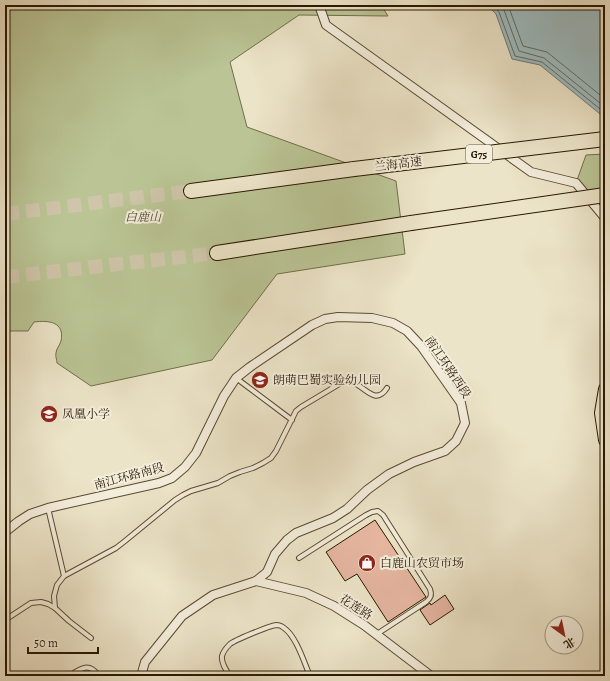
<svg xmlns="http://www.w3.org/2000/svg" width="610" height="681" font-family="Alegreya,'Noto Serif SC',serif">
<rect width="100%" height="100%" fill="#ece4c8"/>
<filter id="stains"><feTurbulence type="fractalNoise" baseFrequency=".005" numOctaves="4"/><feColorMatrix values="0 0 0 0 .2 0 0 0 0 .09 0 0 0 0 .02 0 0 0 .5 -.17"/></filter>
<radialGradient id="worn" r=".72"><stop offset=".6" stop-color="#630" stop-opacity="0"/><stop offset="1" stop-color="#630" stop-opacity=".3"/></radialGradient>
<g fill="#bac494" stroke="#726e4a">
<path d="M5,5H381L388,16L299,15L230,62L247,127L396,181L405,254L277,274L212,360L91,386L57,363C57,360 55,356 56,353C56,349 60,345 61,341C65,322 49,320 34,322L28,331H5Z"/>
<path d="M605,154V218L576,183L586,155Z"/>
</g>
<path fill="#9ebcc1" stroke="#6f7a74" d="M487,5H605V118L540,65L512,59L496,14Z"/>
<g fill="none" stroke-linecap="round" stroke-linejoin="round">
<g stroke="#646a60" stroke-width="1">
<path d="M493,5L499,12L515,56L542,62L605,113"/>
<path d="M500,5L504,10L519,51L544,58L605,107"/>
<path d="M508,5L523,46L547,52L605,99"/>
</g>
</g>
<g fill="#e6b6a1" stroke="#291800">
<path d="M375,520L426,597L388,622L357,574L345,581L326,552Z"/>
<path d="M445,595L454,609L430,625L420,610L430,603L431,605Z"/>
</g>
<g fill="none" stroke-linecap="round" stroke-linejoin="round">
<g stroke="#cfc5aa" stroke-width="14" stroke-dasharray="14 7" stroke-linecap="butt">
<path d="M5,214L191,191"/>
<path d="M5,277L217,253"/>
</g>
<defs>
<g id="lane">
<path d="M236,378L292,420"/>
<path d="M48,508L64,576"/>
<path d="M299,558L366,515L372,512L378,511L383,515L430,589C432,595 431,598 426,602L377,634"/>
<path d="M55,608L54,596L57,585L64,576L116,548L125,541L175,500L183,495L191,491L218,483L230,476L240,472L253,468L263,463L271,458L276,451L296,411L301,407L346,380C361,380 374,409 387,388"/>
<path d="M5,620L31,603L41,602L48,604L55,608L69,621L91,638"/>
<path d="M69,676C81,668 89,662 99,676"/>
<path d="M230,676C226,670 221,663 222,656C223,652 227,647 230,644C235,640 269,626 276,625C279,625 282,626 284,628C296,636 304,662 310,676"/>
</g>
<g id="street">
<path d="M319,5L326,25L531,172L576,183L605,218"/>
<path d="M5,532L19,521L30,514L48,508L159,483L172,478L185,467L196,453L224,396L236,378L250,367L312,325L325,319L338,317L372,318L393,323L407,331L421,346L461,403L465,423L456,441L445,451L414,462L389,474L367,490L347,509L333,518L296,533L287,540L275,554L267,572L256,581L213,595L182,616L145,662L141,676"/>
<path d="M256,581L306,593L334,606L364,625L431,676"/>
</g>
<path id="primary" d="M605,389L601,413L605,440"/>
<g id="highway">
<path d="M191,191L354,169"/>
<path d="M217,253L411,223"/>
</g>
</defs>
<use href="#lane" stroke="#5a4b32" stroke-width="6"/>
<use href="#street" stroke="#5a4b32" stroke-width="10"/>
<use href="#primary" stroke="#291800" stroke-width="14"/>
<use href="#highway" stroke="#291800" stroke-width="16"/>
<use href="#lane" stroke="#f3eddb" stroke-width="4"/>
<use href="#street" stroke="#f3eddb" stroke-width="8"/>
<use href="#primary" stroke="#ece4c8" stroke-width="12"/>
<use href="#highway" stroke="#ece4c8" stroke-width="14"/>
<defs>
<g id="highway-bridge">
<path d="M354,169L605,139"/>
<path d="M411,223L605,195"/>
</g>
</defs>
<use href="#highway-bridge" stroke="#291800" stroke-width="16" stroke-linecap="butt"/>
<use href="#highway-bridge" stroke="#ece4c8" stroke-width="14"/>
</g>
<defs>
<symbol id="school-disc" viewBox="-11 -11 22 22"><circle r="9.5" fill="#8f2418" stroke="#f3eddb"/><path d="M0-5L7-2L0 1L-7-2ZM-4 1L0 2.5L4 1V4Q0 6-4 4Z" fill="#fff"/></symbol>
<symbol id="shop-disc" viewBox="-11 -11 22 22"><circle r="9.5" fill="#8f2418" stroke="#f3eddb"/><path d="M-5-2.5h2.3a2.7 3.5 0 0 1 5.4 0H5L5.5 6h-11ZM-1.5-2.5h3a1.5 2.3 0 0 0-3 0Z" fill="#fff"/></symbol>
</defs>
<g fill-rule="evenodd">
<use href="#school-disc" x="250" y="370" width="20" height="20"/>
<use href="#school-disc" x="39" y="404" width="20" height="20"/>
<use href="#shop-disc" x="357" y="553" width="20" height="20"/>
</g>
<g text-anchor="middle" dominant-baseline="central" stroke-width="4" stroke-linejoin="round" paint-order="stroke">
<rect fill="#f3eddb" stroke="#665842" stroke-width="1" x="466" y="145" width="26" height="18" rx="3"/>
<g font-size="11" font-weight="bold" fill="#291800">
<text x="479" y="154">G75</text>
</g>
<g font-size="12" fill="#291800" stroke="#f3eddb">
<text transform="translate(398 164) rotate(-7)">兰海高速</text>
<text transform="translate(448 367) rotate(56)">南江环路西段</text>
<text transform="translate(129 476) rotate(-15)">南江环路南段</text>
<text transform="translate(356 607) rotate(32)">花莲路</text>
</g>
<g font-size="12" font-style="italic" fill="#544c2c" stroke="#f3eddb">
<text x="143" y="217">白鹿山</text>
</g>
<g font-size="12" fill="#291800" stroke="#f3eddb" text-anchor="start">
<text x="273" y="380">朗萌巴蜀实验幼儿园</text>
<text x="62" y="414">凤凰小学</text>
<text x="380" y="563">白鹿山农贸市场</text>
</g>
</g>
<rect width="610" height="681" fill="none" stroke="#ece4c8" stroke-width="20"/>
<rect x="6" y="6" width="598" height="669" fill="none" stroke="#291800" stroke-width="2"/>
<rect x="10" y="10" width="590" height="661" fill="none" stroke="#291800"/>
<g transform="translate(564 635) rotate(147)"><circle r="19" fill="#f3eddb" stroke="#a29883"/>
<path d="M0-3L7 15L0 10L-7 15Z" fill="#8f2418"/>
<text y="-6" font-size="11" font-weight="bold" text-anchor="middle" fill="#291800">北</text>
</g>
<path d="M28 647v6h70v-6" fill="none" stroke="#291800" stroke-width="2"/>
<text x="34" y="647" font-size="12" fill="#291800" stroke="#f3eddb" stroke-width="3" paint-order="stroke">50 m</text>
<rect width="100%" height="100%" filter="url(#stains)"/>
<rect width="100%" height="100%" fill="url(#worn)"/>
</svg>
